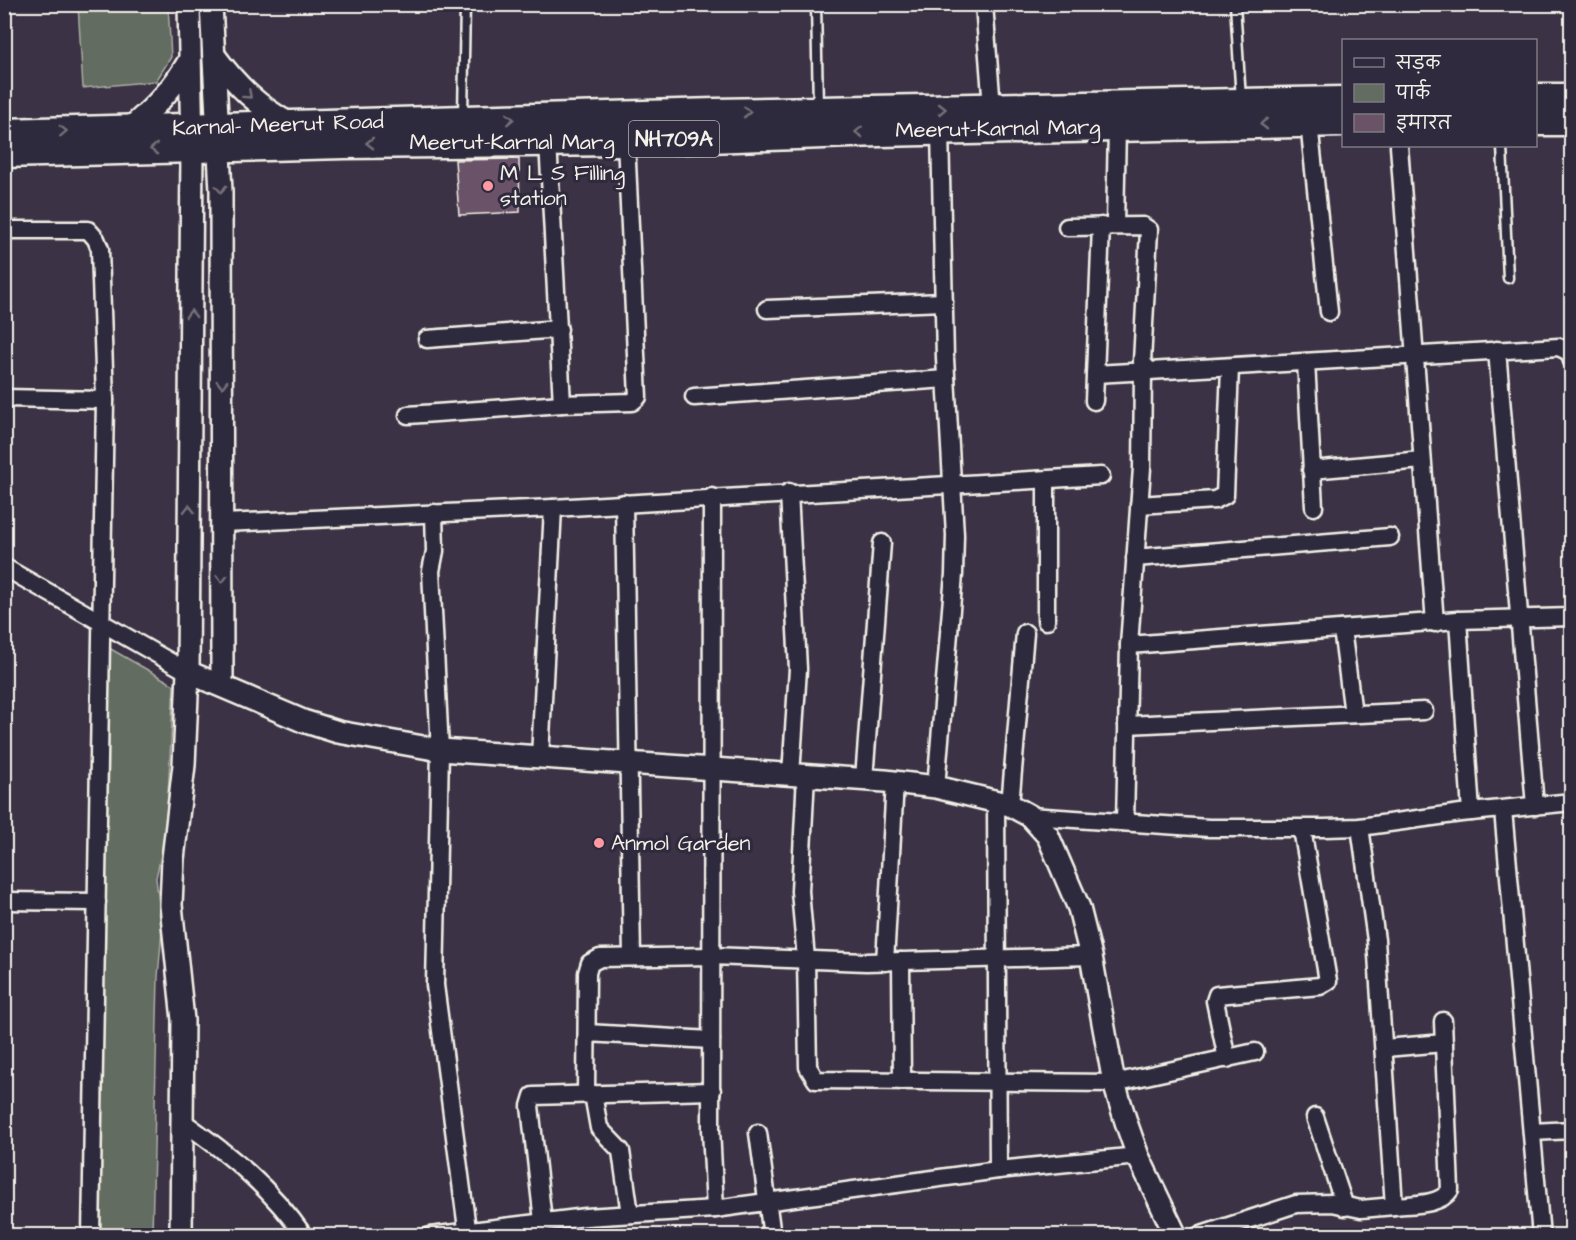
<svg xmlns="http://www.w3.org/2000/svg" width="1576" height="1240" font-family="'Architects Daughter','Playpen Sans Deva',sans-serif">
<rect width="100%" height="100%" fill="#3b3245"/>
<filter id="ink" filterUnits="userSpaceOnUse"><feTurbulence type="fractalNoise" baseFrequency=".0167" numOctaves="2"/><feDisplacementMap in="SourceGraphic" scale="12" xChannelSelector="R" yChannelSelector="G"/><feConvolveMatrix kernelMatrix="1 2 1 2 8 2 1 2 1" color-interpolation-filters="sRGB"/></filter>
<g filter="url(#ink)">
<g fill="#626c60" stroke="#abaea4" stroke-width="1.5">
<path d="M78,5H168L171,57L156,81L83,88Z"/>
<path d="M109,648L174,685L166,832L156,878L162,930L158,977L152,1235L100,1236Z"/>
</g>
<path fill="#6a5367" stroke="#f4f1e8" stroke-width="1.5" d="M519,159L520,212L459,215L455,160Z"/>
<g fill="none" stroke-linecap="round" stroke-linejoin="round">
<defs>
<g id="service">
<path d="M816,4L818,106"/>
<path d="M1235,4L1241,100"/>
<path d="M463,115L465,4"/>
<path d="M1502,146L1508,278"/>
</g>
<g id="minor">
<path d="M984,4L992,108"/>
<path d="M1309,123L1329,312"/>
<path d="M548,141L562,404"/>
<path d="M1399,146L1435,623"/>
<path d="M1115,226L1117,127"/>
<path d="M1067,227L1143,226L1149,230L1142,362L1149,371L1559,347L1569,352L1572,361"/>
<path d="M4,230H88L96,239L100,249L105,400L91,1236"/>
<path d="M767,309L944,302"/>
<path d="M427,339L559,329"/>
<path d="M1497,350L1535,806"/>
<path d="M1306,362L1314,507"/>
<path d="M1095,374L1149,371"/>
<path d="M694,397L946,379"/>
<path d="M4,398L105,400"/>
<path d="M1094,401L1101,226"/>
<path d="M408,415L562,404L632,402L638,397L626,141"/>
<path d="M1311,470L1422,460"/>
<path d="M789,492L798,669L791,775"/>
<path d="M712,497L711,1129L715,1209"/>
<path d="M624,503L632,957"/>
<path d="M1139,505L1215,500L1225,495L1230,367"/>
<path d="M553,508L1101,476"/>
<path d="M434,513L435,551L431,571L440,750L435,985L468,1236"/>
<path d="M223,523L553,508L540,757"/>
<path d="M1135,558L1390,537"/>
<path d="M4,567L188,672"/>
<path d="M1458,620L1471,812"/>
<path d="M1046,621V480"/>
<path d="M1342,629L1353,714"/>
<path d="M1129,645L1458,620L1572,617"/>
<path d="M1127,725L1424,711"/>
<path d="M806,775L800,891L806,959L808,1067L816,1080L1114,1083L1255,1052"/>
<path d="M864,779L882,543"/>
<path d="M936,787L954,574L955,535L945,358L940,130"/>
<path d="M996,802L998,1170"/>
<path d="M1010,805L1025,633"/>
<path d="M1503,810L1541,1236"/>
<path d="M1030,816L1209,828H1324L1360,827L1461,813L1572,802"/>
<path d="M1125,822L1129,645L1142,468L1143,372"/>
<path d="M4,901L97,902"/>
<path d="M901,961L902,1081"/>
<path d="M885,962L895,782"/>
<path d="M587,1033L711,1040"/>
<path d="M1385,1048L1444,1043"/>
<path d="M1227,1059L1215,1001L1217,995L1320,986L1328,981L1302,829"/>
<path d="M586,1094L587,973L590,963L600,958L711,956L866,962L1091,956"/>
<path d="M593,1094L599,1128L621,1151L630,1214"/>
<path d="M1315,1117L1345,1207"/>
<path d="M182,1121C229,1154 271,1188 304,1236"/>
<path d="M1532,1132L1572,1130"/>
<path d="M758,1133L772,1236"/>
<path d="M1394,1206C1411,1204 1440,1206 1450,1190L1443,1021"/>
<path d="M543,1221L530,1106L533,1096L712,1091"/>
<path d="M430,1236L586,1217L715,1209L998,1170L1138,1156"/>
<path d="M1198,1236L1296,1204L1332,1203L1361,1209L1394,1206L1376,940L1360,827"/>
</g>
<g id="tertiary">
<path d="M211,4L221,191L222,685"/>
<path d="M214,55C236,85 258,107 292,125"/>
<path d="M128,130C154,108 174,88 190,59"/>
<path d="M188,672L303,721L338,732L440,750L885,781L936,787L1010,805L1030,816L1048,836L1079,908L1091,956L1114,1083L1127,1125L1138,1156L1176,1236"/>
<path d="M181,1236L183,1020L171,905L173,859L184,765L188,672L192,148L189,4"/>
</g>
<g id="trunk">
<path d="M1536,98H1572"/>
<path d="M1536,121H1572"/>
<path d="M4,133L715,113L1344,101"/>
<path d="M4,153L345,144L626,141L879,132L1344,122"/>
</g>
</defs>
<use href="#service" stroke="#f4f1e8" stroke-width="13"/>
<use href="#minor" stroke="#f4f1e8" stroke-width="21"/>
<use href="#tertiary" stroke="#f4f1e8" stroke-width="26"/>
<use href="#trunk" stroke="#f4f1e8" stroke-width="33"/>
<use href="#service" stroke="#2f2a3d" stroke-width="8"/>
<use href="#minor" stroke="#2f2a3d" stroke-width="16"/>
<use href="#tertiary" stroke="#2f2a3d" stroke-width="21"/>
<use href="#trunk" stroke="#2f2a3d" stroke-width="28"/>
</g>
<defs><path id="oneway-chevron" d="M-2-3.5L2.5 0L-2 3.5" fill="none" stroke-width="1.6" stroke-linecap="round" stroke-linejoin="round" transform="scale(1.5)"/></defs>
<g stroke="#747079">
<use href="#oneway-chevron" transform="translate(248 95) rotate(42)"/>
<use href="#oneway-chevron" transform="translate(942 109) rotate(-1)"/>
<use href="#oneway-chevron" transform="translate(747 112) rotate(-1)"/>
<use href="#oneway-chevron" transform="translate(510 119) rotate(-2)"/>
<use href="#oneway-chevron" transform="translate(1264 124) rotate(179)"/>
<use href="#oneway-chevron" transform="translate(63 131) rotate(-2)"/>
<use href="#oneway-chevron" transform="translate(859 132) rotate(178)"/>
<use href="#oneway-chevron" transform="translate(370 143) rotate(179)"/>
<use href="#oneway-chevron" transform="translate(154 149) rotate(178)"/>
<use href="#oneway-chevron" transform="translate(221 189) rotate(88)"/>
<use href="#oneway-chevron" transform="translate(191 314) rotate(-90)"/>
<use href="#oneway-chevron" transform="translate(222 384) rotate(90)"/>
<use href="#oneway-chevron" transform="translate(189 509) rotate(-90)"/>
<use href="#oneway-chevron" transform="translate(222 579) rotate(90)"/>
</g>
</g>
<g fill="#ff9aa2" stroke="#2f2a3d" stroke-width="2">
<circle cx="488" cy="186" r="6"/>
<circle cx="599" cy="843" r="6"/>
</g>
<g text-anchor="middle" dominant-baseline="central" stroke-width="6" stroke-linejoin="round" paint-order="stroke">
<rect fill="#2f2a3d" stroke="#b9b5b5" stroke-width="1.5" x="629" y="121" width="90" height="36" rx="4.5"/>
<g font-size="21" font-weight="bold" fill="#f4f1e8">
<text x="674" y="139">NH709A</text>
</g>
<g font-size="22" fill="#f4f1e8" stroke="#2f2a3d">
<text transform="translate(278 125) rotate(-2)">Karnal- Meerut Road</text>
<text transform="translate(998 129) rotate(-1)">Meerut-Karnal Marg</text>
<text x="512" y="142">Meerut-Karnal Marg</text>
</g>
<g font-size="22" fill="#f4f1e8" stroke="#2f2a3d" text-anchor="start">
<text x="500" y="173">M L S Filling<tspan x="500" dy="25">station</tspan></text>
<text x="611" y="843">Anmol Garden</text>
</g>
</g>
<rect width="1576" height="1240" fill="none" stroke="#2f2a3d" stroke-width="24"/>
<rect x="12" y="12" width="1552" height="1216" fill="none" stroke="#f4f1e8" stroke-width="2" filter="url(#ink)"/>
<rect x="1342" y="39" width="195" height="108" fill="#2f2a3d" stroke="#7e7a81" stroke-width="1.5"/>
<rect x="1354" y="58" width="30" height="9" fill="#2f2a3d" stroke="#7e7a81" stroke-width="1.5"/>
<text x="1396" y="69" font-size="18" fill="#f4f1e8">सड़क</text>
<rect x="1354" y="84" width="30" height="18" fill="#626c60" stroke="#7e7a81" stroke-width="1.5"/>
<text x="1396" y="99" font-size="18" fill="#f4f1e8">पार्क</text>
<rect x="1354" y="114" width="30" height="18" fill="#6a5367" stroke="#7e7a81" stroke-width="1.5"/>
<text x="1396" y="129" font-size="18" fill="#f4f1e8">इमारत</text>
</svg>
